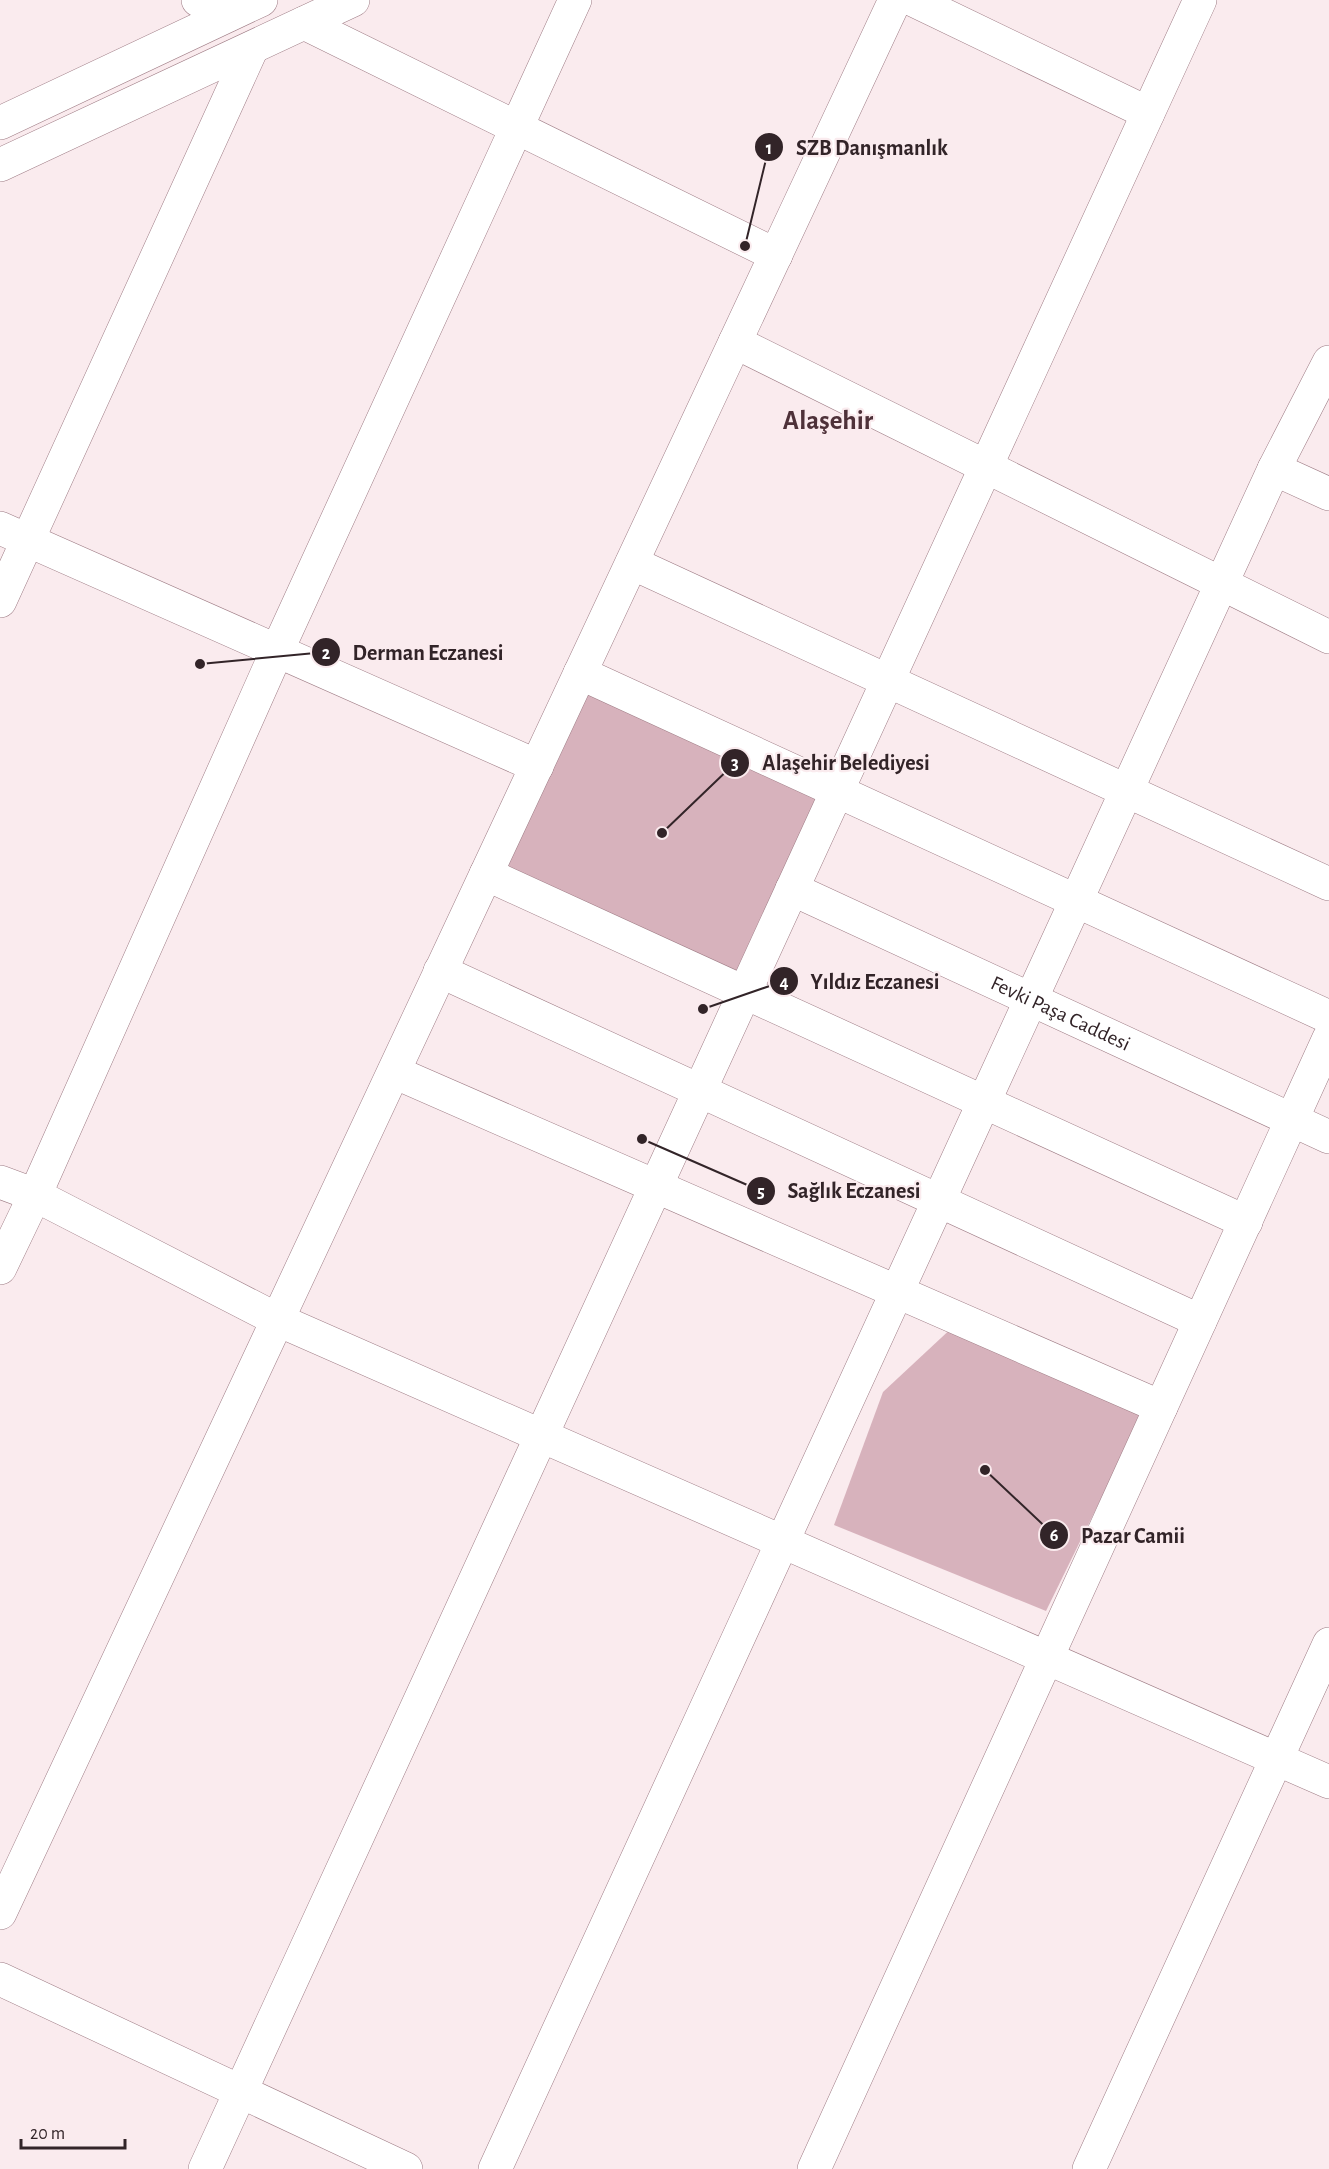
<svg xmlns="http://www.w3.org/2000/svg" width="1329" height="2169" font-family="'Alegreya Sans',sans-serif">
<rect width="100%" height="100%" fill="#faebee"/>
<g fill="#d7b2bc">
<path d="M586,683L825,795L738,982L499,870Z"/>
<path d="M956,1324L1142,1415L1046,1611L834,1525L883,1392Z"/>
</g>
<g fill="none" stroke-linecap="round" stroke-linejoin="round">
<defs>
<g id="street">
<path d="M198,0L228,15"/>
<path d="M913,0L1148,113"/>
<path d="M304,23L776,255"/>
<path d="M735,342L1329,637"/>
<path d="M1274,469L1329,494"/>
<path d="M0,528L537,766"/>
<path d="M632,563L1329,884"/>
<path d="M0,601L252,48"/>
<path d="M580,673L1329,1017"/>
<path d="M486,874L1246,1222"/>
<path d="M440,971L1200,1321"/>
<path d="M394,1072L1161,1407"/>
<path d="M0,1182L35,1195L278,1320L1329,1782"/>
<path d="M0,1268L35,1195L277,651L575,0"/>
<path d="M0,1913L895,0"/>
<path d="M0,1979L406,2169"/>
<path d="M495,2169L1274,469L1329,362"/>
<path d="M814,2169L1329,1038"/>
<path d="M1089,2169L1329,1644"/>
</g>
<g id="secondary">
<path d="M0,123L261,0"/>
<path d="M0,165L353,0"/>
<path id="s1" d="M792,889L1329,1137"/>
<path d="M205,2169L1200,0"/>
</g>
</defs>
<use href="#street" stroke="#9f7d86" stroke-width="34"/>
<use href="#secondary" stroke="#9f7d86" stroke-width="34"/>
<use href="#street" stroke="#fff" stroke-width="33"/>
<use href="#secondary" stroke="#fff" stroke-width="33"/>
</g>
<g text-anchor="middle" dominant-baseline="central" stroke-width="4.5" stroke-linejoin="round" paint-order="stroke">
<g font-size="21" fill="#322428" stroke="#faebee">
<text stroke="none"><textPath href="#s1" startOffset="296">Fevki Paşa Caddesi</textPath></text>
</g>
<g font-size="27" font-weight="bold" fill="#4e3139" stroke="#faebee">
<text x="828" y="420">Alaşehir</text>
</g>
</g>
<path fill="none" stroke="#322428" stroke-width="2" d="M745 246L769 147M200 664L326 652M662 833L735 763M703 1009L784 981M642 1139L761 1191M985 1470L1054 1535"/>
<g fill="#322428" stroke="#faebee" stroke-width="2">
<circle cx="745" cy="246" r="6"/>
<circle cx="200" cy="664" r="6"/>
<circle cx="662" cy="833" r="6"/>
<circle cx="703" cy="1009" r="6"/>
<circle cx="642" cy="1139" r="6"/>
<circle cx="985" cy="1470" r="6"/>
<circle cx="769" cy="147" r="15"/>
<circle cx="326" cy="652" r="15"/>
<circle cx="735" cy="763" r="15"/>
<circle cx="784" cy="981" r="15"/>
<circle cx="761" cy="1191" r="15"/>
<circle cx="1054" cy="1535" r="15"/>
</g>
<g font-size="18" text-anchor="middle" font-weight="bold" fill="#fff">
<text x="769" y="154">1</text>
<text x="326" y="659">2</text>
<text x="735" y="769">3</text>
<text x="784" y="988">4</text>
<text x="761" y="1197">5</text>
<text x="1054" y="1541">6</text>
</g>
<g font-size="22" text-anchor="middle" font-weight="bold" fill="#322428" stroke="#faebee" stroke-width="4.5" stroke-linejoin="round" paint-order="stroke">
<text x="872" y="155">SZB Danışmanlık</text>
<text x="428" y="660">Derman Eczanesi</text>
<text x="846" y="770">Alaşehir Belediyesi</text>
<text x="875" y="989">Yıldız Eczanesi</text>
<text x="854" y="1198">Sağlık Eczanesi</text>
<text x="1133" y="1543">Pazar Camii</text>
</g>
<path d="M21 2139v9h104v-9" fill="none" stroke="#322428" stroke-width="3"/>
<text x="30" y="2139" font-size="18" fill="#322428" stroke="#faebee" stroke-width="4.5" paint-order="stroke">20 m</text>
</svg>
